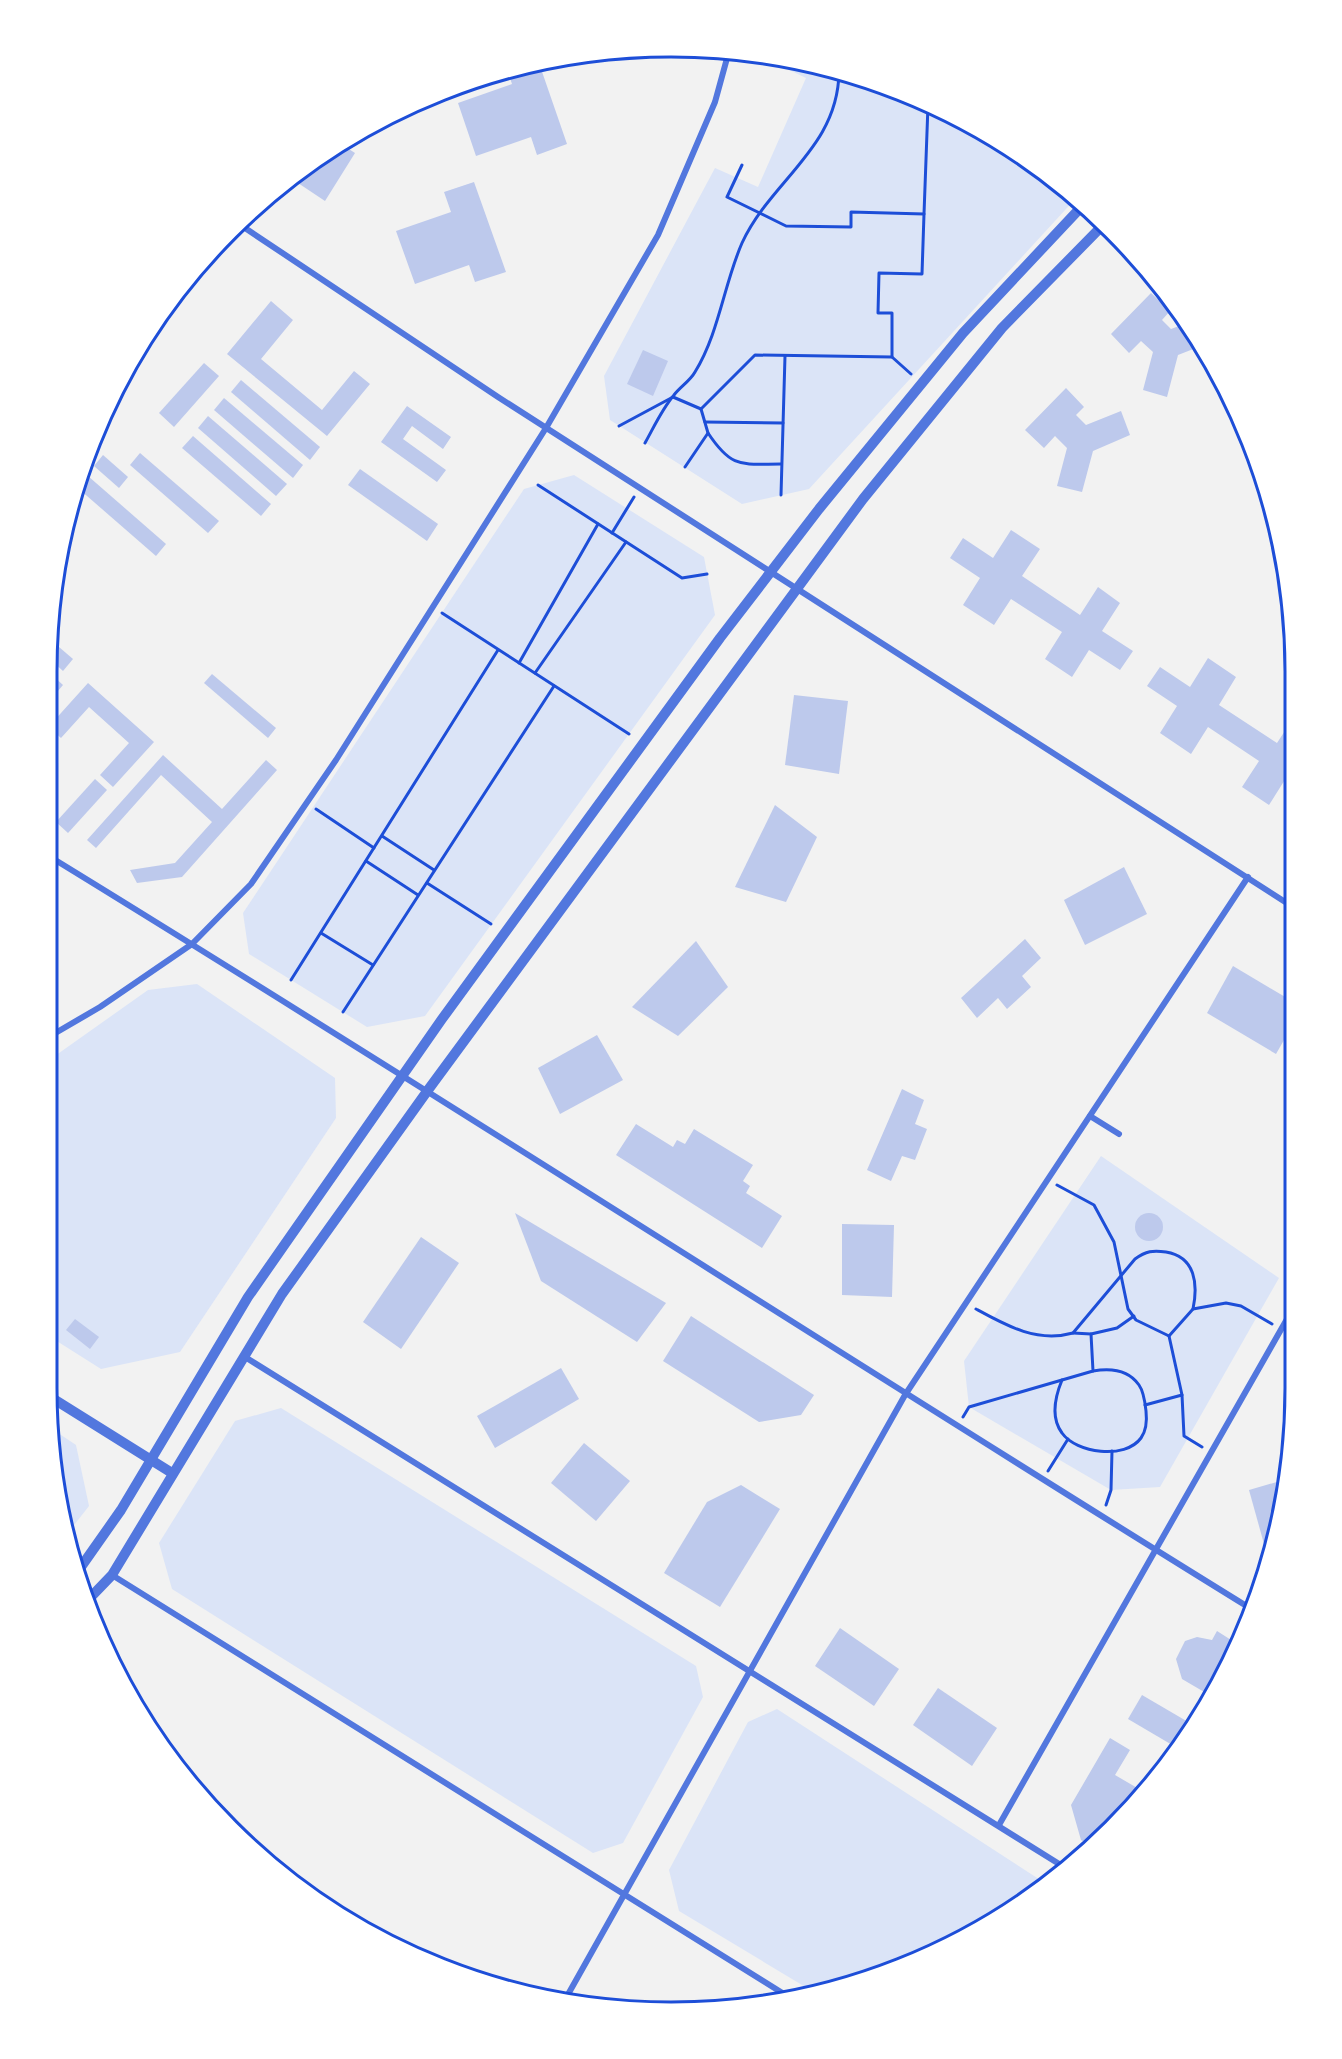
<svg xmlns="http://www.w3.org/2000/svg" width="1342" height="2059" font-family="Spectral,serif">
<rect width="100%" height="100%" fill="#f2f2f2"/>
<g fill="#dbe4f7">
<path d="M752,52L871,80L983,130L1077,197L809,489L742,504L610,420L604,376L715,168L758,187L806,78Z"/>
<path d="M574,475L704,557L715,615L425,1016L367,1027L249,954L243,913L524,489Z"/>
<path d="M197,984L335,1078L336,1118L180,1352L101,1369L52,1338V1058L148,990Z"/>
<path d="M1101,1156L1279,1278L1160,1487L1111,1490L969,1407L964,1361Z"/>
<path d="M281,1408L696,1666L703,1697L623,1843L593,1853L172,1589L159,1543L235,1421Z"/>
<path d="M52,1429L76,1445L89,1506L67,1534L52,1470Z"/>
<path d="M777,1709L1045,1883C982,1938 910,1962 833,1991L817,1994L679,1911L669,1870L748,1722Z"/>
</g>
<g fill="#bdc9ec">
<path d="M539,63L567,144L537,155L531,137L476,156L458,103L512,84L507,69Z"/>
<path d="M341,144L355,153L325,201L289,177Z"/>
<path d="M474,182L506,272L475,282L469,265L415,284L396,231L451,212L444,192Z"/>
<path d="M1151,293L1170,311L1162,320L1171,329L1187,323L1201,346L1178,355L1167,397L1143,390L1153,352L1141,341L1129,353L1111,334Z"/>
<path d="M271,301L293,320L261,359L322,410L354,371L370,384L327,436L227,354Z"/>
<path d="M643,350L668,361L653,396L627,384Z"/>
<path d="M204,363L219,376L174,427L159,413Z"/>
<path d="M241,380L320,447L310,460L231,392Z"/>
<path d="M1066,388L1084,407L1076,415L1086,425L1121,411L1130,435L1093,451L1082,492L1057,486L1067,448L1055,436L1044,448L1025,430Z"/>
<path d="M224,398L303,465L293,478L214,410Z"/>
<path d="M407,406L451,437L443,449L412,426L403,439L446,470L437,482L381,442Z"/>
<path d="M208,416L287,484L276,496L198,428Z"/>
<path d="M193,436L271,504L261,516L182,448Z"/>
<path d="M140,453L219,521L208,533L130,465Z"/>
<path d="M103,455L128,477L119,488L94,466Z"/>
<path d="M360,469L438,524L427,541L348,485Z"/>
<path d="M88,476L166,544L156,556L79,489Z"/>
<path d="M1011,530L1040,549L1022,576L1080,615L1098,587L1120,603L1102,631L1133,651L1120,670L1089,650L1072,677L1045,659L1062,632L1011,599L994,625L963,605L980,578L950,558L963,538L993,558Z"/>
<path d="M52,641L73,659L63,671L52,661Z"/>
<path d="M1208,658L1236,677L1219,705L1277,743L1294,717L1293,783L1286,778L1269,805L1242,787L1259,761L1208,727L1191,754L1160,733L1177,706L1147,686L1160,667L1190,687Z"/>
<path d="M212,674L276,728L268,738L204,683Z"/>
<path d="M52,675L63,685L52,698Z"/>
<path d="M88,683L154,742L113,787L100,775L129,743L89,707L61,738L52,730V723Z"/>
<path d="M794,695L848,701L839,774L785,765Z"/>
<path d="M163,755L222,809L266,760L277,770L182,877L137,883L130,870L175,863L212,822L161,775L96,848L87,840Z"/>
<path d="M95,779L107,790L68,833L56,822Z"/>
<path d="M775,805L817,837L786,902L735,887Z"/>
<path d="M1124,867L1147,914L1085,945L1064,900Z"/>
<path d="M1025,939L1041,958L1022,976L1031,987L1007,1009L998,998L977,1018L961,998Z"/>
<path d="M696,941L728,987L678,1036L632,1007Z"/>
<path d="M1233,966L1292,1001V1026L1276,1054L1207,1013Z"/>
<path d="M597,1035L623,1080L560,1114L538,1068Z"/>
<path d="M902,1089L924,1100L915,1124L927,1129L915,1160L902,1156L891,1181L867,1170Z"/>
<path d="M636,1124L673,1147L677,1140L685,1144L694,1129L753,1165L743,1181L750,1186L746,1193L782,1216L762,1248L616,1155Z"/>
<path d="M515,1213L666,1303L637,1342L541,1281Z"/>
<circle cx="1149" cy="1227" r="14"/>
<path d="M842,1224L894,1225L892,1297L842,1295Z"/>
<path d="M421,1237L459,1263L401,1349L363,1322Z"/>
<path d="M691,1316L814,1395L801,1415L759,1422L663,1361Z"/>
<path d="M75,1319L99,1337L90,1349L66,1330Z"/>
<path d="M561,1368L579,1399L495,1448L477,1416Z"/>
<path d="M584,1443L630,1481L596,1521L551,1483Z"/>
<path d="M1287,1479L1271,1542L1264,1544L1249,1490Z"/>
<path d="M741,1485L780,1509L720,1607L664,1573L707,1502Z"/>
<path d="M840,1628L899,1669L874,1706L815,1666Z"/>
<path d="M1217,1631L1239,1645L1211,1696L1182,1679L1176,1659L1185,1641L1197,1637L1212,1640Z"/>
<path d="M938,1688L997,1728L972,1766L913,1725Z"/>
<path d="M1142,1695L1195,1726L1179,1749L1128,1719Z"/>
<path d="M1110,1738L1130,1750L1115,1775L1139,1789L1141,1785L1146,1788L1151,1781L1154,1783L1141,1799L1089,1845L1081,1840L1071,1805Z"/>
</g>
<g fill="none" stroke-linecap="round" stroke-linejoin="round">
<g stroke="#1d4ed8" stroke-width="3">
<path d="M742,165L727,197L786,226L851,227V212L924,214L922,274L879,273L878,313H892V357L911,374"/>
<path d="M924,214L928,105"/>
<path d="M705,422L783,423"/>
<path d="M619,426L673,397L701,409"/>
<path d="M708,433C732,469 741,464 781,464"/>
<path d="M645,443C654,427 662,409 674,395C680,387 690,381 695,372C719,333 724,284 742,243C771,180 838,148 839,72"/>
<path d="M685,467L708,433L701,409L755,355L892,357"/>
<path d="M538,485L682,578L707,574"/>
<path d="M781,495L785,356"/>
<path d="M612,533L634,497"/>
<path d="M442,613L629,734"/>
<path d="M519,663L598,524"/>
<path d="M535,673L626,542"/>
<path d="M316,809L374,848"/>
<path d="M382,836L434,870"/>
<path d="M366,861L418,895"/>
<path d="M427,883L491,924"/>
<path d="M321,933L373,965"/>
<path d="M291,980L498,650"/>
<path d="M343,1012L554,686"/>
<path d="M1057,1185L1094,1205L1114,1242L1128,1309L1136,1320L1169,1336L1182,1395L1184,1436L1202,1447"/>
<path d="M976,1309C1007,1326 1037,1343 1073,1333L1135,1259C1146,1251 1153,1250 1166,1252C1196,1257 1198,1285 1193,1309"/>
<path d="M1091,1334L1117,1328L1134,1316"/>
<path d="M1169,1336L1193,1309L1226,1303L1241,1306L1272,1324"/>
<path d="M1062,1380C1055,1397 1050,1417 1062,1433C1076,1453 1125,1460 1141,1438C1146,1431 1147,1420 1146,1411C1145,1402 1144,1392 1139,1385C1128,1369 1110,1368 1093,1371"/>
<path d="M1145,1405L1182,1395"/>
<path d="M963,1417L969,1407L1093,1371L1091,1334L1073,1333"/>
<path d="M1048,1471L1068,1439"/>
<path d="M1106,1505L1111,1490L1112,1451"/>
</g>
<g stroke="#5277de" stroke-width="6">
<path d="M239,224L498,397L1293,907"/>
<path d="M52,858C455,1105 851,1362 1253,1610"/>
<path d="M52,1035L100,1007L192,944L251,884L336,760L546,428L658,235L715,102L729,51"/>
<path d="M1090,1116L1119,1134"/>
<path d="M245,1357L1064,1867"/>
<path d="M112,1575L792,1999"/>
<path d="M999,1825L1291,1312"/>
<path d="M566,1998L905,1395L1248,877"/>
</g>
<g stroke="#5277de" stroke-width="10">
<path d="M52,1398L172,1473"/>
<path d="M76,1574L121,1510L248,1297L442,1019L720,638L819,509L963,333L1085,203"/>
<path d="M86,1602L112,1575L282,1294L428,1090L863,499L1002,328L1104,224"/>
</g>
</g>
<path d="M0 0H1342V2059H0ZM671 57H671A614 614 0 0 1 1285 671V1388A614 614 0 0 1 671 2002H671A614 614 0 0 1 57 1388V671A614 614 0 0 1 671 57Z" fill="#fff" fill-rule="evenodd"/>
<path fill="none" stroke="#1d4ed8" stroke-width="3" d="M671 57H671A614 614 0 0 1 1285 671V1388A614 614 0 0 1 671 2002H671A614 614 0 0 1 57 1388V671A614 614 0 0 1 671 57Z"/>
</svg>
